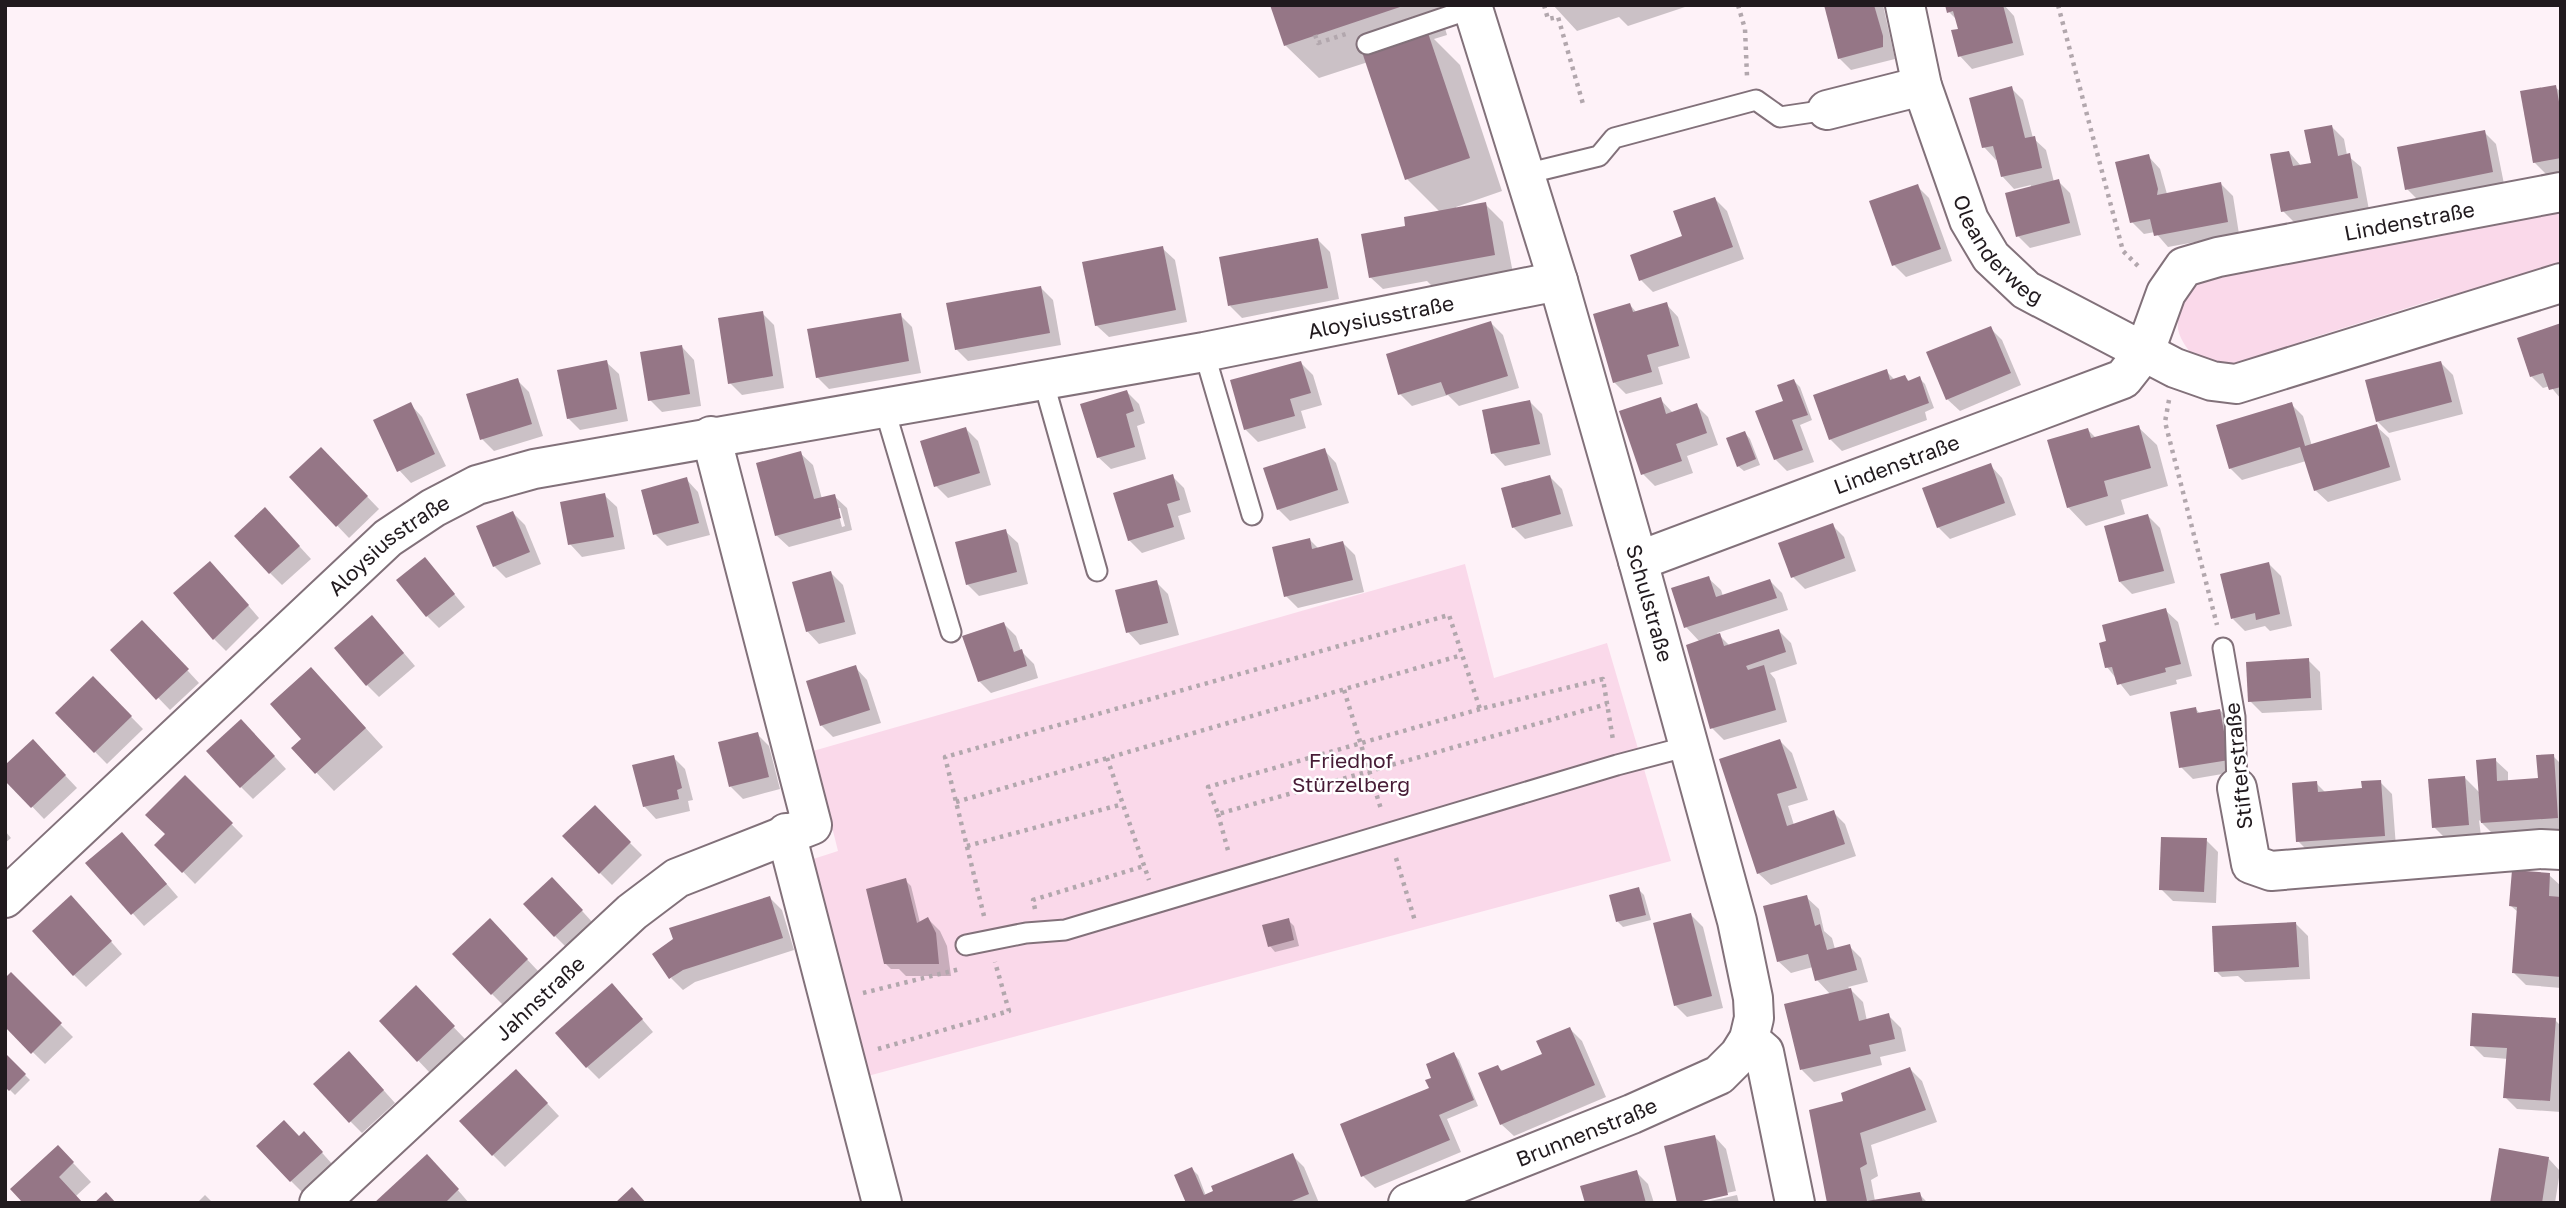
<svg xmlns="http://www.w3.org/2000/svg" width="2566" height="1208" font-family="'Golos Text',sans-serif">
<rect width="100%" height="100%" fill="#fef2f8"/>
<g fill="#fad9ea">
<path d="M2561,208V274L2453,308L2439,298L2302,341L2290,358L2243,372L2198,363C2191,353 2180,341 2178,329C2176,306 2190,287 2208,277Z"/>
<path d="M1465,564L1494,678L1607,643L1671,861L864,1077L807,861L838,851L813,751Z"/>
</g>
<g fill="#0003" fill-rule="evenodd">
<path d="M1272,5H1438L1447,35L1434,39L1460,65L1502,191L1456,207L1457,209L1485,204L1503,222L1513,273L1433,287L1427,281L1383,289L1370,277L1407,227L1440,212L1407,179L1368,62L1319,78L1285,45Z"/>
<path d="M1553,5H1691L1628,26L1619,17L1577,31Z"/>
<path d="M1826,5H1883L1895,59L1851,70L1839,58Z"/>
<path d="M1947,5H2004L2014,16L2024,55L1972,69L1960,56V30L1957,20L1949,12Z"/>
<path d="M2555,87L2561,92V172L2547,175L2534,162Z"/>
<path d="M2011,88L2023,100L2033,138L2046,150L2054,182L2058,181L2070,193L2081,235L2030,248L2018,236L2031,185L2014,189L2002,176L1998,159L1996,160L1984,147Z"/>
<path d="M2332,127L2344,139L2347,155L2361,167L2369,210L2295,223L2283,211L2289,152L2301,166L2313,164Z"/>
<path d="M2484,132L2496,144L2504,184L2419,201L2407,189Z"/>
<path d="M2148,156L2160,169L2167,194L2221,184L2233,196L2239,234L2168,247L2155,232L2144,234L2132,222Z"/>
<path d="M1917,186L1929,198L1952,261L1906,277L1894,265Z"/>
<path d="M1715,199L1727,211L1744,259L1653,292L1641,280L1684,238Z"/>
<path d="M1318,240L1330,252L1339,299L1242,318L1230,306Z"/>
<path d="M1162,248L1175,260L1187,322L1109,337L1096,325Z"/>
<path d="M1041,288L1053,300L1061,345L968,361L956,349Z"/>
<path d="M1666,304L1678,317L1690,358L1658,367L1663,384L1626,394L1614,382L1630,305L1637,313Z"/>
<path d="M762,313L774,325L784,388L742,395L730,383Z"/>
<path d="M900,315L912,327L921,373L829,389L817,377Z"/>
<path d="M1491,323L1503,335L1519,388L1459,406L1448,395L1412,406L1400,394Z"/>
<path d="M2561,325V399L2550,386L2543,388L2531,376Z"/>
<path d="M1990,328L2002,340L2021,385L1960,411L1947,399Z"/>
<path d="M682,347L694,360L701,406L662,412L650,400Z"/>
<path d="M606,362L619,374L628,421L580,430L568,418Z"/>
<path d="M1301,363L1313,375L1322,405L1301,411L1306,428L1258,442L1245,429Z"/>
<path d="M2441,363L2453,375L2463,414L2389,433L2377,421Z"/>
<path d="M1886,371L1895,380L1905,377L1910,382L1919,378L1925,384L1934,408L1925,412L1927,420L1842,451L1830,439Z"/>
<path d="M517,380L529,392L543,436L494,451L482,439Z"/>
<path d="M1794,381L1800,387L1812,420L1800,425L1814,462L1787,471L1775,459L1786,401Z"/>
<path d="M1127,392L1139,404L1145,423L1137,426L1146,459L1111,469L1098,457Z"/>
<path d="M1660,399L1673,413L1696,405L1708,417L1718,445L1687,456L1693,473L1655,486L1643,474Z"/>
<path d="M1530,402L1542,414L1551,455L1505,466L1493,453Z"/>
<path d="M410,404L422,417L446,466L411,483L399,470Z"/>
<path d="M2291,404L2303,416L2312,446L2376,426L2389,438L2401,480L2328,502L2315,490L2306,461L2242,480L2230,468Z"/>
<path d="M2138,427L2157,445L2168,486L2121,500L2125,514L2086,526L2068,507L2088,430L2097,439Z"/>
<path d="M966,429L978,441L991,485L948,498L936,486Z"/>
<path d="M1745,433L1750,439L1760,465L1744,471L1738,466Z"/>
<path d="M1324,450L1336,463L1349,503L1290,521L1278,509Z"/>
<path d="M800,453L813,465L822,499L834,496L847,508L852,530L789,547L776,535ZM837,508H840L845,526L842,527Z"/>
<path d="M333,461L379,509L349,538L291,477Z"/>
<path d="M1990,465L2002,478L2016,515L1950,539L1938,527Z"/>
<path d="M1172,476L1184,488L1191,512L1178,516L1185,539L1142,553L1129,540Z"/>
<path d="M1550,477L1562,489L1573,526L1525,539L1513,527Z"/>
<path d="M686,479L698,492L710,535L667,546L655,534Z"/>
<path d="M604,495L617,507L625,549L582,557L570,544Z"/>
<path d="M513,513L525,525L541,564L506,578L494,566Z"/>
<path d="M2148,516L2160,528L2175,583L2132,594L2120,582Z"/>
<path d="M277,522L311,559L282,585L270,573Z"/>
<path d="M1832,525L1844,537L1856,571L1805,589L1793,577Z"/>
<path d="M1005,531L1018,543L1028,584L979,596L967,584Z"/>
<path d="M1310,540L1319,549L1343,543L1355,555L1364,592L1298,608L1286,596Z"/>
<path d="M425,559L465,607L439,628L427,616Z"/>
<path d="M2269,564L2281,576L2292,626L2270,631L2265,626L2245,631L2233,619Z"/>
<path d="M831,573L843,585L856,634L819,644L807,631Z"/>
<path d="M222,575L259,618L226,651L214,639Z"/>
<path d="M1708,578L1721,590L1723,596L1770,581L1782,593L1788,610L1717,633L1730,646L1779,631L1791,643L1797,664L1770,673L1775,679L1787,722L1724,740L1712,728L1700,642L1686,627Z"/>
<path d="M1156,582L1168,594L1179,635L1140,645L1128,632Z"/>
<path d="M2165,610L2178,622L2192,676L2176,680L2177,684L2130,696L2107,667Z"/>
<path d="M1004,624L1016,636L1021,651L1034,664L1038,678L991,693L979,681Z"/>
<path d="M384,630L415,666L379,697L367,685Z"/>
<path d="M154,634L199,683L170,710L112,650Z"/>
<path d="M2308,660L2320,672L2322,710L2262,713L2250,701Z"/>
<path d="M855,667L867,680L881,723L833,737L821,725Z"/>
<path d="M93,678L143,729L107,764L57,713Z"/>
<path d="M329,688L383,747L334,791L293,748L303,739Z"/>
<path d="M2196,709L2200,714L2220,710L2232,723L2240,771L2193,779L2181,767Z"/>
<path d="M253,733L286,769L253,799L241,787Z"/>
<path d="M757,734L769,746L780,789L743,799L731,787Z"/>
<path d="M1780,741L1792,753L1808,800L1788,806L1794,825L1833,812L1845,824L1856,856L1771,885L1758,873Z"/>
<path d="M45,754L77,788L44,819L5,778Z"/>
<path d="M2553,756L2561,764V831L2494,835L2479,820L2481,836L2446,839L2434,827L2465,778L2480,793L2495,760L2508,772V782L2540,779Z"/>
<path d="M673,757L685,769L693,800L688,801L690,811L656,819L644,806Z"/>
<path d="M185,777L243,836L195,884L157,845L167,834Z"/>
<path d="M2380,782L2392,794L2396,847L2310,853L2298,841L2316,783L2326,793L2364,790Z"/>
<path d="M594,807L642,855L612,885L564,837Z"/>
<path d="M5,831L11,838L5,843Z"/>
<path d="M2206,840L2218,852L2216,903L2173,901L2161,889Z"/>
<path d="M134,846L178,897L144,926L88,863Z"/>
<path d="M2549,875L2561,886V988L2526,985L2514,973L2518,912L2511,906Z"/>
<path d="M905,880L911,886L920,923L928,919L940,931L947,946L951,976H906L899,969H891L885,963Z"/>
<path d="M1638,889L1644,895L1651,920L1623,927L1618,922Z"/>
<path d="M564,891L593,923L567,948L555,936Z"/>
<path d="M1806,897L1819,909L1824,931L1832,938L1835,949L1849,946L1861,958L1868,982L1848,987L1863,1002L1867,1021L1888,1015L1901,1028L1906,1051L1880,1057L1882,1065L1814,1082L1802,1070L1831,995L1817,980L1813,967L1791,973L1778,961Z"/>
<path d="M770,898L782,910L794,950L695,982L683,990L671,978Z"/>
<path d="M83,910L122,954L86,987L74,975Z"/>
<path d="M1691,915L1703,927L1723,1008L1687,1017L1675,1005Z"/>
<path d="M1288,920L1294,926L1299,946L1275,952L1270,946Z"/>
<path d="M2296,924L2308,936L2310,979L2245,982L2238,976L2222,977L2216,971Z"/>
<path d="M501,932L539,972L504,1006L492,994Z"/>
<path d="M11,975L73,1037L45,1064L5,1025Z"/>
<path d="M416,988L465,1039L430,1073L381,1021Z"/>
<path d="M624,998L653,1032L599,1079L587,1067Z"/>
<path d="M2555,1020L2561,1026V1112L2517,1109L2505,1097L2508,1059L2484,1057L2472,1045Z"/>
<path d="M1570,1029L1582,1041L1606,1097L1514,1136L1501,1124L1498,1067L1504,1072L1544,1055Z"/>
<path d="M1454,1054L1459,1060L1478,1106L1447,1119L1461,1152L1375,1188L1363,1176L1434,1096V1079Z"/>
<path d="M5,1055L30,1080L15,1095L5,1085Z"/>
<path d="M361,1065L395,1103L362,1133L350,1121Z"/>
<path d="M1910,1069L1922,1081L1937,1122L1871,1145L1878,1176L1871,1180L1875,1201L1919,1194L1928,1203H1829L1846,1103Z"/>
<path d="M528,1083L559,1116L505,1167L493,1155Z"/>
<path d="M1714,1136L1726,1149L1736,1191L1686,1202Z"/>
<path d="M299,1138L316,1146L333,1165L303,1193L291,1181Z"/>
<path d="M58,1147L91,1182L76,1196L25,1203Z"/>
<path d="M1292,1155L1304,1167L1319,1203H1188L1192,1169L1198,1175L1206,1196Z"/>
<path d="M2548,1158L2560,1171L2555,1203H2492Z"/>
<path d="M439,1168L469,1203H377Z"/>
<path d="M1636,1172L1648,1184L1654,1203H1587Z"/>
<path d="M205,1195L213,1203H197Z"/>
<path d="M1737,1195L1739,1203H1701Z"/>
</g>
<g fill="#957686">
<path d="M1270,5H1403V6L1284,46Z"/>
<path d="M1824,5H1874L1883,36V47L1838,59Z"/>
<path d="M1945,5H2003L2013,43L1958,57L1951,30L1958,29L1953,11L1947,13Z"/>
<path d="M1427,30L1470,158L1405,180L1362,52Z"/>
<path d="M2556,85L2561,113V158L2533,163L2520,91Z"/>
<path d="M2012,86L2025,138L2035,136L2042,168L2001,177L1993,146L1982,148L1969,98Z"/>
<path d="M2332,125L2338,156L2350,153L2358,198L2281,212L2270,154L2289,151L2293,166L2311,163L2304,130Z"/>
<path d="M2485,130L2493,172L2405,190L2397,147Z"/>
<path d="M2149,154L2158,189L2157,195L2221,182L2228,222L2154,236L2150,219L2130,223L2115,162Z"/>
<path d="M2059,179L2070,223L2016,237L2005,193Z"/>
<path d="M1918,184L1941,249L1892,266L1869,201Z"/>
<path d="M1715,197L1733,247L1639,281L1630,255L1682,236L1673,211Z"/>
<path d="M1486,202L1495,255L1369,278L1361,234L1405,226L1404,217Z"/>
<path d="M1318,238L1328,288L1228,306L1219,257Z"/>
<path d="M1163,246L1176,310L1095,326L1082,262Z"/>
<path d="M1041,286L1050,333L955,350L946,303Z"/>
<path d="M1667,302L1679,346L1647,355L1652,372L1613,383L1593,314L1630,303L1633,312Z"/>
<path d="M763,311L773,376L728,384L718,318Z"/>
<path d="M901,313L909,361L816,378L807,329Z"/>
<path d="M1491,321L1508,376L1446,395L1441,382L1398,395L1386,354Z"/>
<path d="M2561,323V387L2549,390L2543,373L2530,377L2517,338Z"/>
<path d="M1991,326L2011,373L1946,400L1926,352Z"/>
<path d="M682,345L690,394L648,401L640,352Z"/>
<path d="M607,360L617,409L567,419L557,370Z"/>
<path d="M1301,361L1311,393L1290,399L1295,416L1244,430L1230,380Z"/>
<path d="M2441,361L2452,402L2376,422L2365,380Z"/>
<path d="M1887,369L1890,380L1905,375L1908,381L1920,376L1929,403L1829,440L1813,395Z"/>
<path d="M518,378L532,424L480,440L466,394Z"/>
<path d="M1794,379L1808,415L1792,420L1803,450L1774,460L1755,411L1783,401L1777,385Z"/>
<path d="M1127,390L1134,411L1126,414L1135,447L1097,458L1080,404Z"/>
<path d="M1661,397L1666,414L1697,403L1707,433L1676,444L1682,461L1641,475L1619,411Z"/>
<path d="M1530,400L1540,444L1491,454L1482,410Z"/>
<path d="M411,402L435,454L397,472L373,420Z"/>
<path d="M2292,402L2305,446L2377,424L2390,467L2314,491L2300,447L2229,469L2216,425Z"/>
<path d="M2139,425L2151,468L2104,481L2108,496L2067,508L2047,440L2088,428L2091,438Z"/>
<path d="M966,427L980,473L934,487L920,441Z"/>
<path d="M1745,431L1756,459L1737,467L1726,438Z"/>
<path d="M321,447L368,496L336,527L289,477Z"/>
<path d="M1325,448L1338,490L1277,510L1263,468Z"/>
<path d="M801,451L814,499L835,494L841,518L775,536L756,463Z"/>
<path d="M1991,463L2005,503L1937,528L1922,488Z"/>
<path d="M1173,474L1180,500L1167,504L1174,527L1128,541L1113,493Z"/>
<path d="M1550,475L1561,514L1512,528L1501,488Z"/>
<path d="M687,477L699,523L653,535L641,490Z"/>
<path d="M605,493L614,537L568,545L560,502Z"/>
<path d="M265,507L300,546L269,574L234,536Z"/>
<path d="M513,511L530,552L493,567L476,526Z"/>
<path d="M2148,514L2164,571L2119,582L2104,526Z"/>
<path d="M1833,523L1845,558L1791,578L1778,543Z"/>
<path d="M1006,529L1017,572L966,585L955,542Z"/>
<path d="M1310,538L1312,549L1343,541L1353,580L1284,597L1272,547Z"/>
<path d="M425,557L455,594L426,617L396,580Z"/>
<path d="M210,561L249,605L213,640L173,593Z"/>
<path d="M2269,562L2280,614L2256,620L2255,613L2231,619L2220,574Z"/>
<path d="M831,571L845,622L806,632L792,582Z"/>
<path d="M1709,576L1716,597L1770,579L1777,598L1684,628L1671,588Z"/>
<path d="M1157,580L1168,623L1126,633L1115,590Z"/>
<path d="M2166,608L2181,664L2165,668L2166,672L2117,685L2112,667L2105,668L2099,643L2106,641L2102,625Z"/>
<path d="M372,615L404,653L366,686L334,648Z"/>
<path d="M142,620L189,669L156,700L110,650Z"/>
<path d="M1004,622L1014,652L1022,649L1027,666L978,682L962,636Z"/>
<path d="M1779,629L1786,652L1746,666L1748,670L1764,665L1776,710L1710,729L1686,645L1720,633L1724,646Z"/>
<path d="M2309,658L2311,698L2248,702L2246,662Z"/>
<path d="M856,665L870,710L820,726L806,681Z"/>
<path d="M311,667L366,728L315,774L291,748L301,739L270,704Z"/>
<path d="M93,676L132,716L94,753L55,713Z"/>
<path d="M2196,707L2197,713L2220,709L2229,760L2179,768L2170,712Z"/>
<path d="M241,719L275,756L240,788L206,751Z"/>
<path d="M758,732L769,777L729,787L718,742Z"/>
<path d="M33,739L66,775L31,808L5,781V765Z"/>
<path d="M1780,739L1797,788L1777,794L1787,826L1834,810L1845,844L1757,874L1719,759Z"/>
<path d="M2554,754L2558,818L2481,823L2476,760L2496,758L2497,781L2538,778L2536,755Z"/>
<path d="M674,755L682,788L677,790L679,799L643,807L632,765Z"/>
<path d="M185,775L233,823L182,873L154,845L165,834L145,815Z"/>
<path d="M2465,776L2469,825L2432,828L2428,779Z"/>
<path d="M2381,780L2385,836L2296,842L2292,783L2317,781L2318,792L2362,788L2361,781Z"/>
<path d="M595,805L631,842L599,874L562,836Z"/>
<path d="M122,832L167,884L131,915L85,863Z"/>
<path d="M2161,837L2207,838L2204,892L2159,890Z"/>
<path d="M2512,870L2550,873L2549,896L2561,897V977L2512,973L2517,907L2509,906Z"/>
<path d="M552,877L583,910L554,937L523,904Z"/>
<path d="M906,878L917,923L928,917L936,933L939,964H884L866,889Z"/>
<path d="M1639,887L1646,915L1616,922L1609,895Z"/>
<path d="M71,895L112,941L73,976L32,931Z"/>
<path d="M1807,895L1815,926L1820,924L1827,950L1850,944L1857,970L1815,981L1808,954L1777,962L1763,906Z"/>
<path d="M770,896L783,938L683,970L669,979L652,954L673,939L669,928Z"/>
<path d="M1691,913L1712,996L1674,1006L1653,923Z"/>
<path d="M490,918L528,959L491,995L452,954Z"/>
<path d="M1289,918L1294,940L1268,947L1262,925Z"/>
<path d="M2296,922L2299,967L2214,972L2212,926Z"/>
<path d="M11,972L62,1023L31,1054L5,1027V978Z"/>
<path d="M612,983L643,1019L586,1068L555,1033Z"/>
<path d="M416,985L455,1026L417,1062L379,1021Z"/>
<path d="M1851,988L1859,1021L1889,1013L1895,1039L1869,1045L1871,1054L1800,1070L1784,1004Z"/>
<path d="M2472,1013L2556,1018L2550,1101L2503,1098L2507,1048L2470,1046Z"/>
<path d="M1570,1027L1595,1085L1500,1125L1478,1073L1498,1065L1501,1071L1542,1054L1536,1041Z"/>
<path d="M349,1051L384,1090L349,1123L313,1084Z"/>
<path d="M1454,1052L1474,1100L1439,1115L1450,1140L1361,1177L1340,1124L1429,1088L1425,1080L1431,1078L1426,1064Z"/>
<path d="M5,1053L26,1074L9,1091L5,1087Z"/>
<path d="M1910,1067L1926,1110L1860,1133L1867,1164L1860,1168L1867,1201L1920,1192L1923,1203H1827L1809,1110L1843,1101L1841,1093Z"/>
<path d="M516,1069L548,1103L492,1156L459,1121Z"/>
<path d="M284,1120L299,1136L304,1131L323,1152L290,1182L256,1146Z"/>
<path d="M1715,1135L1728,1195L1693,1203H1677L1664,1146Z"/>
<path d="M58,1145L74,1162L59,1177L83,1203H23L10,1189Z"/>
<path d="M2499,1148L2549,1157L2542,1203H2490Z"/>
<path d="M1293,1153L1309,1194L1287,1203H1186L1174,1175L1192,1167L1204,1195L1213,1191L1211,1186Z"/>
<path d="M427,1154L459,1189L445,1203H374Z"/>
<path d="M1637,1170L1646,1203H1585L1580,1186Z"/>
<path d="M632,1187L646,1203H615Z"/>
<path d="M106,1192L116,1203H94Z"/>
</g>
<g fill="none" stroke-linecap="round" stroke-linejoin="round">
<defs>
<g id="service">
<path d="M1367,44L1473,8"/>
<path d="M1525,174L1599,156L1614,138L1756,100L1780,117L1827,110"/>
<path d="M1204,352L1252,515"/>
<path d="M1043,380L1097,571"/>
<path d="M884,407L951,632"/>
<path d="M2223,648L2235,717L2237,788"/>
<path d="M966,945L1026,933L1065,930L1617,765L1689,746"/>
</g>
<g id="minor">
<path id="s1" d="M1905,5L1922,86L1969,220L1991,257L2026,290L2175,368L2212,381L2236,384L2561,283"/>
<path d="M1827,110L1922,86"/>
<path id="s2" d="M1638,561L2123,379L2145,351L2166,293L2184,267L2218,257L2561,192"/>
<path d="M2237,788L2251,864L2271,871L2541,849L2561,850"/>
<path d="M786,833L882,1203"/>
<path id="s3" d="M5,898L388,538L433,508L477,485L534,469L1204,352L1558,281"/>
<path d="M1749,1039L1764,1052L1795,1203"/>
<path id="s4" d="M319,1203L632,912L677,878L812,825L711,436"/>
<path id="s5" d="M1408,1203L1632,1114L1719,1075L1739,1055L1749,1039L1754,1018L1753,998L1737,921L1638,561L1558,281L1472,5"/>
</g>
</defs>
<use href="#service" stroke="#82717a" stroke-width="23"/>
<use href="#minor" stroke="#82717a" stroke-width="42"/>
<g stroke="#b2a7ad" stroke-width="4.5" stroke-dasharray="3.5 5" stroke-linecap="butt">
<path d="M1544,5L1548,19L1558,17L1583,104"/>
<path d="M1738,5L1745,29L1747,76"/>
<path d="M2058,5L2123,251L2140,268"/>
<path d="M1315,35L1318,43L1346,34"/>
<path d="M2169,400L2165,422L2217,625"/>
<path d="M1344,690L1381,809"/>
<path d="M1480,709L1208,787L1218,814L1607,704"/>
<path d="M1107,758L1149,880"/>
<path d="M956,802L1462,655"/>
<path d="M1218,814L1229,854"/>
<path d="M967,846L1123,804"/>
<path d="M1396,858L1415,921"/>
<path d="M1035,909L1033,900L1144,866"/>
<path d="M984,916L945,757L1449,615L1480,709L1603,679L1613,740"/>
<path d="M863,993L960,969"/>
<path d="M878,1049L1009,1011L995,962"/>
</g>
<use href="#service" stroke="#fff" stroke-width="19"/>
<use href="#minor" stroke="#fff" stroke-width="38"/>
</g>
<g text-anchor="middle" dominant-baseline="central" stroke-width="5" stroke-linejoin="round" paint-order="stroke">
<g font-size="21" fill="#211a1e" stroke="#fff">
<text stroke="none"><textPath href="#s2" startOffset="877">Lindenstraße</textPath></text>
<text stroke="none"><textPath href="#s1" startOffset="266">Oleanderweg</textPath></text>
<text stroke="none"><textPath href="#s3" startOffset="1549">Aloysiusstraße</textPath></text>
<text stroke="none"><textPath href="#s2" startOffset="276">Lindenstraße</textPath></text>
<text stroke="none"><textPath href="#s3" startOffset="522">Aloysiusstraße</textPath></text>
<text transform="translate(1650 603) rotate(74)">Schulstraße</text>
<text transform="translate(2238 766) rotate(-96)">Stifterstraße</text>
<text stroke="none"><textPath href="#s4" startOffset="301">Jahnstraße</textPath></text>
<text stroke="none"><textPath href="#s5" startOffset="192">Brunnenstraße</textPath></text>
</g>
<g font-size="21" fill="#471c36" stroke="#fff">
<text x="1351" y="760">Friedhof<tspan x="1351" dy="24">Stürzelberg</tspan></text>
</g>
</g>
<rect width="2566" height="1208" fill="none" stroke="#211a1e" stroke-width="14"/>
</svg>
